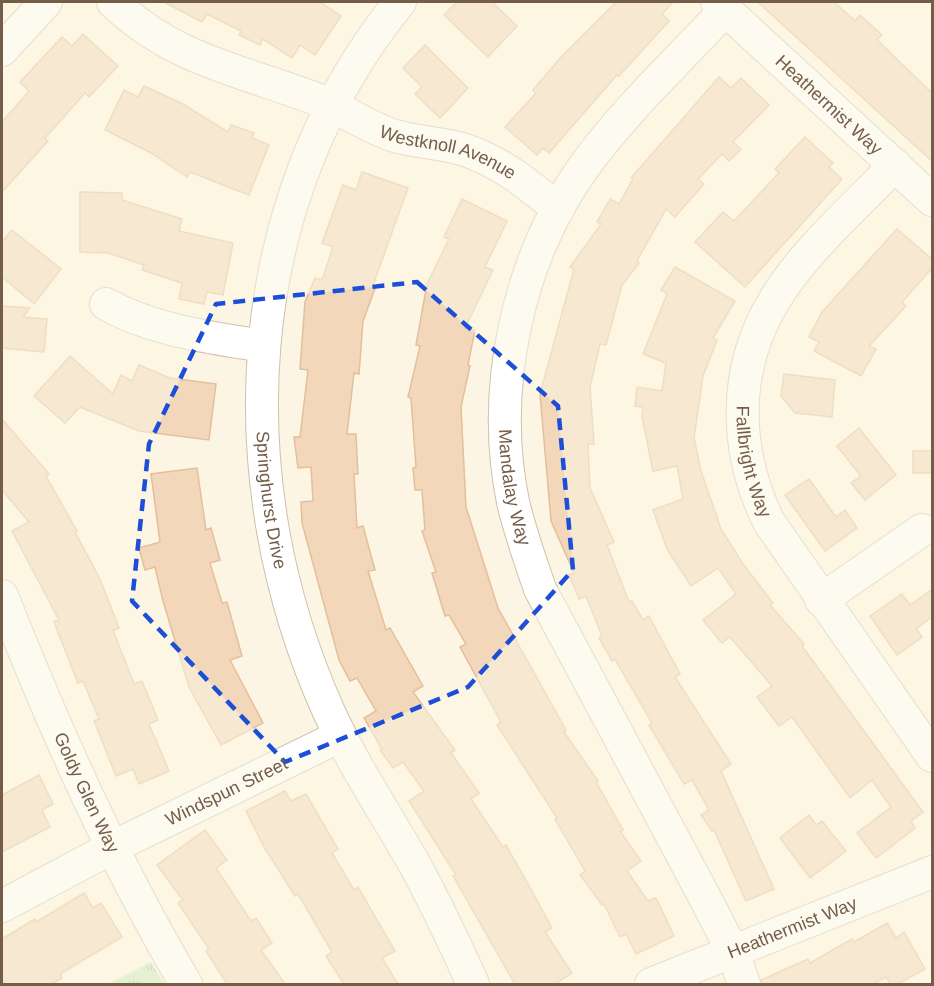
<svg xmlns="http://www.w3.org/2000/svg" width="934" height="986" font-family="Arial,sans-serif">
<defs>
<pattern id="park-tufts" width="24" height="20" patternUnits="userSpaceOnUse" patternTransform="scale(1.5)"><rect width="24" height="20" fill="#cdeac1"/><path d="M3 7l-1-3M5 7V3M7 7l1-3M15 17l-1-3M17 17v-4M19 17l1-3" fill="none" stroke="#abc19f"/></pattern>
</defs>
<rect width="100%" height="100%" fill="#fcf5e3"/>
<path fill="url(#park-tufts)" d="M151,962L164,984H108Z"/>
<g fill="#f2d7ba" stroke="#e4bf9b" stroke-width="1.5">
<path d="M164,2H320L341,16L315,55L300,45L292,58L263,39L260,45L239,35L241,31L207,14L202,22Z"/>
<path d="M457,2H492L517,26L488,57L444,15Z"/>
<path d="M616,2H673L662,14L669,21L619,76L617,75L549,153L543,148L537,155L505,127L536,93L533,90L562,56Z"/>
<path d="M758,2H834L855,21L860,15L882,35L877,40L933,94V162Z"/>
<path d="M83,34L118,66L89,97L85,93L45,138L48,141L2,192V122L29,91L20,82L62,37L72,46Z"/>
<path d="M425,45L468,88L440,118L415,94L422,87L403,68Z"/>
<path d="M719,77L731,88L741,78L769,105L733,142L741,149L729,161L722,154L698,179L704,184L675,217L666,209L637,261L639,263L622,285L606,345L600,344L590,387L594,444H588L590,488L614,542L607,545L629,602L632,601L643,620L649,616L680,674L675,677L731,764L721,771L774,889L746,901L714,830L712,831L701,815L709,810L692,780L684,784L649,725L652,723L615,659L612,661L599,638L602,636L586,596L579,599L569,575L574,573L551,521L540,394L574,269L570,267L601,224L597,222L610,199L619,204L633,179L631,178Z"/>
<path d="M144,86L181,103L228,132L231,125L254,133L252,138L269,145L249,195L190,172L187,177L151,153L105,130L124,90L138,97Z"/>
<path d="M805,137L833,163L829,167L842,179L745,287L695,242L723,212L734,221L779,173L775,169Z"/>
<path d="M362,172L408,188L373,285L376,286L363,321L359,374L354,373L347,434H356L358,474H354L357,528L363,526L375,570L368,571L386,630L390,628L423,686L413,692L455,750L451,753L479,793L471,799L503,847L506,845L528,884L552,928L545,932L572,973L555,984H515L453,876L456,875L409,801L424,791L403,762L393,768L380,750L382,749L364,718L376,711L357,678L350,681L339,660L302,523L301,502L313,501L311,467L298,468L294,437H300L308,370L300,369L305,302L315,278L322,280L333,247L322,243L343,185L356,190Z"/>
<path d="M80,192L122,193V200L182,219L179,231L233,243L223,295L207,292L204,304L179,299L182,283L142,270L144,265L108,253L80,252Z"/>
<path d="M462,199L507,221L485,267L493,270L465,328L475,330L468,365L470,366L461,407L466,507L498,608L566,730L564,732L598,781L596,782L623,830L620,831L641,861L627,871L648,901L656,898L674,936L636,954L626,934L620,937L604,904L602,905L580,875L585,871L555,819L557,818L497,725L501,722L460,647L466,644L449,615L445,616L432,573L436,572L422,531L425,530L422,490H415L413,468L416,467L411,398L408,397L420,346L416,345L427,284L449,239L444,237Z"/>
<path d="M897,229L933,260V267L902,302L906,306L869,346L876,349L861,376L814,351L819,342L809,337L822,312Z"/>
<path d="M12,230L61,269L34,304L2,277V242Z"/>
<path d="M675,267L735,301L713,338L717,340L703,376L694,438L701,471L721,529L743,564L773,603L770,605L804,644L802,646L923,812L911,821L915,828L876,858L857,833L891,807L872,780L850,798L792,717L779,726L757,697L772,686L730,637L722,643L703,620L736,594L718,568L691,586L667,549L653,510L683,499L677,466L653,471L642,417L643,407L635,406L637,387L662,391L666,363L643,354L667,294L661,290Z"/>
<path d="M2,306L30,308L23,317L47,319L44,352L2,348Z"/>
<path d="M70,356L113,394L121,375L132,381L139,365L170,378L216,384L209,440L139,431L80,407L65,423L34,396Z"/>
<path d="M784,374L835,380L832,417L795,413L781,396Z"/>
<path d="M2,419L49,474L46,476L77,531L75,532L100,579L119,628L113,630L134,684L142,681L158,720L149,724L169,771L139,784L133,769L116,776L94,721L99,719L83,681L78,683L54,622L59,620L12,531L29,522L2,490Z"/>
<path d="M859,428L896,475L865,500L851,483L861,476L837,446Z"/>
<rect x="913" y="451" width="20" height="22"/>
<path d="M197,468L206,530L211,528L220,560L210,563L222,603L227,602L242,656L230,660L263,723L221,745L189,687L163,601L155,567L145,570L139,548L160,542L151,474Z"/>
<path d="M809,479L836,517L845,510L857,528L825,551L785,495Z"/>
<path d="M933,589V616L916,629L922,637L897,655L870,616L902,594L910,605Z"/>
<path d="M39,775L53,804L42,810L50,827L2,852V795Z"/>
<path d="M285,791L291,801L306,794L338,849L332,853L354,890L358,887L395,951L382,958L398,984H344L326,956L332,952L298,894L295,896L264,847L246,811Z"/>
<path d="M809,815L816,825L822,821L846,851L810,878L780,838Z"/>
<path d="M205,830L227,860L216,868L251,921L256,918L272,943L261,950L285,984H227L206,951L209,949L178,903L183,900L157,865Z"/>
<path d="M84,893L93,908L101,903L122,937L60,974L62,978L52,984H2V939L35,919L36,922Z"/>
<path d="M887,923L896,938L904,932L925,969L898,984H890L886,977L873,984H762L761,980L808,959L810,963L852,939L854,942Z"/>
</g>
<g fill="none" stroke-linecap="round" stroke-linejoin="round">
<defs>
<g id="minor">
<path id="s1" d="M113,2C174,61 245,71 321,101C346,111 369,128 395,136C417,142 440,143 462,149C500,161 529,185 558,209"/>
<path id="s2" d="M400,2C237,202 225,482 329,712C353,765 386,814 415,865C436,904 455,944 473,984"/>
<path id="s3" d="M717,2L932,200"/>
<path id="s4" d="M726,9C678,61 624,111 583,168C517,261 490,390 513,502C520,532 530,560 540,589L703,894L733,952L744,984"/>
<path d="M2,50L46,2"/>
<path id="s5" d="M895,165C856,206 802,253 774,301C732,370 734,451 769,522L932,756"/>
<path d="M106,304C154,331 209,337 262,346"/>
<path id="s6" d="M2,596C55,730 113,860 186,984"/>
<path d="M821,600L922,530"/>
<path id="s7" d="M2,906L113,847L340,736"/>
<path id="s8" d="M651,984L932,872"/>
</g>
</defs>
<use href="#minor" stroke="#d0c0ad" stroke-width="34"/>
<use href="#minor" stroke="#fff" stroke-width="32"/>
</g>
<path d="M0 0H934V986H0ZM417,282L558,406L573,570L468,687L285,762L132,601L149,444L216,304Z" fill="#fcf5e3" fill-opacity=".55" fill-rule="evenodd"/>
<path fill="none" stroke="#1d4ed8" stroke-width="4.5" stroke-dasharray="12 8" stroke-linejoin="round" d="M417,282L558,406L573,570L468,687L285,762L132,601L149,444L216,304Z"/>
<g text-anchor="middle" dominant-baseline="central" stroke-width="6" stroke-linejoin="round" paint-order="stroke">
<g font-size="18" fill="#745d49" stroke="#fff9e9">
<text stroke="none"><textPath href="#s3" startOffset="152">Heathermist Way</textPath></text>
<text stroke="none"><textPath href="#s1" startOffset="370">Westknoll Avenue</textPath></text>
<text stroke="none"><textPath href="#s5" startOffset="350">Fallbright Way</textPath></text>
<text stroke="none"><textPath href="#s4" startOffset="550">Mandalay Way</textPath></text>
<text stroke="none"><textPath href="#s2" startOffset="530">Springhurst Drive</textPath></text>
<text stroke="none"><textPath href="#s7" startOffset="252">Windspun Street</textPath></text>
<text stroke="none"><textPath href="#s6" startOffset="214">Goldy Glen Way</textPath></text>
<text stroke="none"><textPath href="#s8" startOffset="152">Heathermist Way</textPath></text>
</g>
</g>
<rect width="934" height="986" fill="none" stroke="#745d49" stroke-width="6"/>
</svg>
